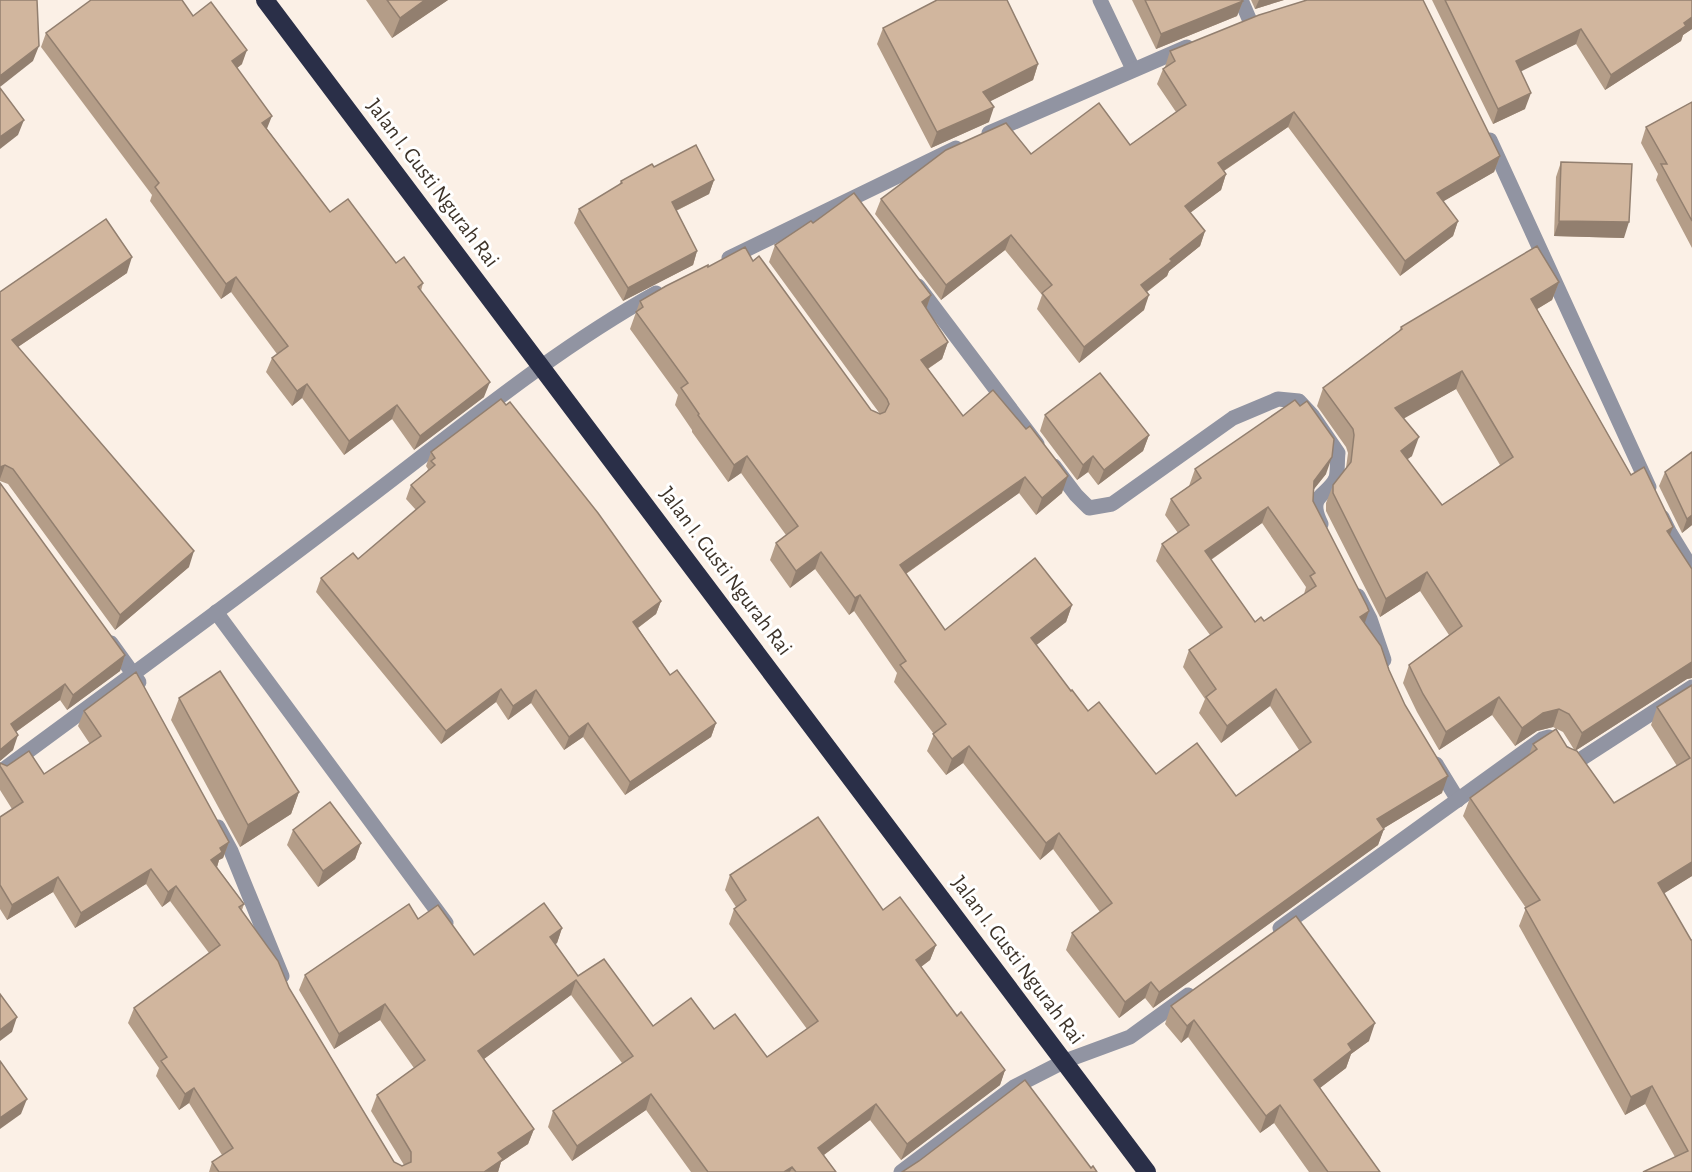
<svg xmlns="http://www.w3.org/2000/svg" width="1692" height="1172" font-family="'Alegreya Sans',sans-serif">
<rect width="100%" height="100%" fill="#fbf0e6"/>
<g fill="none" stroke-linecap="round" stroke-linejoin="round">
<g stroke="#9194a2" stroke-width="15">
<path d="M1100,0L1133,69"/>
<path d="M1241,0L1250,21"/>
<path d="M989,133L1187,47"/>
<path d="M1490,140L1649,487"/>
<path d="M729,258L956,148"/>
<path d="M918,286L1037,444"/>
<path d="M1054,466L1076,495L1089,508L1112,504L1233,418L1278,399L1299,401L1312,415L1338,453C1337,460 1338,471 1336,478C1328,497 1306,493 1321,524"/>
<path d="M1662,517L1670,533L1692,569"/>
<path d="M1358,596L1370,619L1384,660"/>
<path d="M216,612L446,923"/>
<path d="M111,643L139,682"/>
<path d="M1565,753L1568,759L1576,761L1581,759L1692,687"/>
<path d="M1436,764L1458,800"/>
<path d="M0,772C122,682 244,593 364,501C459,429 552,351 656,293"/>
<path d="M218,827L231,851L282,976"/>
<path d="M1280,928L1542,739L1549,737"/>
<path d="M901,1172L1014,1087L1065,1061L1130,1037L1188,995"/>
</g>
<path stroke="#2a2f48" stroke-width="18" d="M265,0L1147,1172"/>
</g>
<g fill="#b49d88" fill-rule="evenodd">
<path d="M366,0H448L392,38Z"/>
<path d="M1132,0H1242L1243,1L1237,16L1156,49Z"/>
<path d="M1251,0H1284L1255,9Z"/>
<path d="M1432,0H1692V29L1683,35L1681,41L1605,90L1576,44L1520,71L1525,109L1493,124Z"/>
<path d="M193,16L242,64L237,68L267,129L330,212L423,283L421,291L484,397L414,450L392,419L344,455L302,398L292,406L266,372L272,358L277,354L231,292L221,299L150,201L152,195L41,47L46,33Z"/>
<path d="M883,28L1038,64L1033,80L990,101L989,122L931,148L877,44Z"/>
<path d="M1170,51L1500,156L1494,172L1443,201L1458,221L1453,236L1400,276L1288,127L1224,171L1226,174L1221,190L1190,213L1205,231L1200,246L1169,271L1167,276L1147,292L1144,310L1079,363L1037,309L1042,295L1005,250L941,300L875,214L881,199L1031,154L1130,145L1176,112L1157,84L1163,69L1165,67Z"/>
<path d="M1692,102V248L1656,180L1658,174L1641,143L1646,127Z"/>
<path d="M1561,162L1624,238L1554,236L1556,177Z"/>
<path d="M654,167L714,180L709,194L676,211L697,251L693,265L623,301L574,223L579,209L619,185L621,181Z"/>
<path d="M813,223L931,295L926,309L948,342L942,359L928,369L963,416L1062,493L1036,515L1019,493L906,574L945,630L1072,605L1066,622L1036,645L1071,691L1088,711L1156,774L1236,796L1299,750L1270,706L1221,743L1199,713L1205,699L1183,667L1189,650L1210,635L1156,561L1162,544L1178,533L1165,515L1171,499L1189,486L1195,469L1326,474L1313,490V501L1369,611L1364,623L1389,670L1442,793L1384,828L1378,845L1153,1008L1145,998L1119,1018L1066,950L1072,933L1100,912L1053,849L1040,860L963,763L946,775L927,751L934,734L894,682L897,673L854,611L849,615L815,569L790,588L770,560L776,543L786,535L741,473L728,482L692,432V430L675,405L678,395L630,329L640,301L708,267L753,261L871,410L880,414L769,262L775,245ZM1262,523L1306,587L1304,594L1264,621L1255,622L1211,560Z"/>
<path d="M127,273L18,347L189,567L115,630L8,484L0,481V292Z"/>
<path d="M1559,282L1552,300L1537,309L1631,475L1692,569V678L1687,679L1575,751L1563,732L1553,727L1537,731L1515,746L1492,715L1439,750L1417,712L1403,683L1409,665L1449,635L1420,591L1380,617L1326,511V503L1333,485L1346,468L1348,453L1346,447L1317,406L1323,388L1399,331L1401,327ZM1456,389L1500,465L1442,505L1407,459L1412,456L1403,418Z"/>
<path d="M1045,415L1149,435L1143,451L1098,485L1088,472L1077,480L1040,431Z"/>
<path d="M431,452L661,601L656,614L638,628L670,675L716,723L711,737L625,795L583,737L564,750L531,703L508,720L496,702L441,744L316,592L321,578L358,559L416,510L406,499L411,485L427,471L428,469L426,466Z"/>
<path d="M1692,452V525L1682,533L1659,486L1665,472Z"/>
<path d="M0,483L125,655L120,671L67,710L60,700L16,732L13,750L0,761Z"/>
<path d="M1692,685V876L1664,893L1692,1172L1675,1157L1645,1104L1625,1115L1519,926L1526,908L1463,816L1470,798L1529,755L1533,744L1567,747L1614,803L1677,766L1651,725L1657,707Z"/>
<path d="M179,698L299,792L291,814L240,847L171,720Z"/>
<path d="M84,711L229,842L223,858L219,860L217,867L244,904L242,910L394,1162L402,1166L404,1165L371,1111L377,1095L414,1068L380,1020L334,1049L299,990L305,975L418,919L474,955L562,928L557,943L555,944L578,976L653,1026L714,1029L767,1057L807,1029L729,924L734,909L736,907L725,890L730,875L883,910L936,945L930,960L921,967L957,1016L1005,1070L1000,1085L901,1160L870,1120L824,1155L836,1172H691L646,1110L572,1161L548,1127L553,1111L622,1063L571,995L484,1059L534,1129L528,1144L501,1162L498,1172H209L212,1162L222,1155L189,1103L179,1110L156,1076L159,1068L128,1023L134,1008L209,953L170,901L162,907L146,884L75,928L53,892L7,920L0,909V817L12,809L0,790V763L7,766L44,774L90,744L78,726Z"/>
<path d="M293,830L361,843L355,859L318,887L287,845Z"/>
<path d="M1171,1006L1369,1041L1351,1054L1346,1068L1320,1088L1380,1172H1309L1274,1123L1260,1133L1188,1037L1181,1043L1165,1024Z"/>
</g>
<g fill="#927f6f">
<path d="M425,0H448L392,38L400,18Z"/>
<path d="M1259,0H1284L1255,9Z"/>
<path d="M1243,1L1237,16L1156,49L1161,34Z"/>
<path d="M1692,17V29L1683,35L1681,41L1605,90L1611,75Z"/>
<path d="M1581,29L1576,44L1510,77L1516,61Z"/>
<path d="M39,46L33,61L0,87V76Z"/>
<path d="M247,50L242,64L227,76L232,61Z"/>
<path d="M1038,64L1033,80L977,108L983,92Z"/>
<path d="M1531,93L1525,109L1493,124L1498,109Z"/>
<path d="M994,107L989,122L931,148L937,132Z"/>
<path d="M1294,112L1288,127L1213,178L1218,163Z"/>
<path d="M272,116L266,131L262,123Z"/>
<path d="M24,120L18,135L0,149V137Z"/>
<path d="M1500,156L1494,172L1432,208L1437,193Z"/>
<path d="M1226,174L1221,190L1179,221L1185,206Z"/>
<path d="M714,180L709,194L667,215L672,202Z"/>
<path d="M1458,221L1453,236L1400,276L1405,261Z"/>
<path d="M1559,221L1629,222L1624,238L1554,236Z"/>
<path d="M1205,231L1200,246L1169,271L1167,276L1136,300L1141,285L1170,259Z"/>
<path d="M1011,235L1005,250L941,300L946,285Z"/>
<path d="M697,251L693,265L623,301L628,288Z"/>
<path d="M132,257L127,273L6,355L12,340Z"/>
<path d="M236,277L231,292L221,299L226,284Z"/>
<path d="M1559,282L1552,300L1524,317L1531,299Z"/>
<path d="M931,295L925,312L922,302Z"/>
<path d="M1149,295L1144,310L1079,363L1084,347Z"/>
<path d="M948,342L942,359L915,377L921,360Z"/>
<path d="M1462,371L1456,389L1389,427L1395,408Z"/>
<path d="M490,382L484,397L414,450L420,436Z"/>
<path d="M307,384L302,398L292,406L297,391Z"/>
<path d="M397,405L392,419L344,455L349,441Z"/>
<path d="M1149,435L1143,451L1098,485L1104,470Z"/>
<path d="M1419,437L1412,456L1394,469L1401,451Z"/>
<path d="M747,456L741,473L728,482L734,465Z"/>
<path d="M1093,456L1088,472L1077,480L1083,465Z"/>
<path d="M1332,457L1326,474L1307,498L1314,481Z"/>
<path d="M5,465L0,479V467Z"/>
<path d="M1068,476L1062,493L1036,515L1042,498Z"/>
<path d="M1025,477L1019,493L894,582L900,565Z"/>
<path d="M1268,507L1262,523L1199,568L1205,551Z"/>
<path d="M1692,515V525L1682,533L1687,519Z"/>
<path d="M1673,527L1666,545L1667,531Z"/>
<path d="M194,551L189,567L115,630L120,615Z"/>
<path d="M821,552L815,569L790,588L796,571Z"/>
<path d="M1427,572L1420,591L1380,617L1386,599Z"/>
<path d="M860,595L854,611L849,615L855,598Z"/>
<path d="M661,601L656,614L628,635L633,622Z"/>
<path d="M1072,605L1066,622L1025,654L1031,638Z"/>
<path d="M1369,611L1363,628L1360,617Z"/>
<path d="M125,655L120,671L67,710L73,695Z"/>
<path d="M1692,662V678L1687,679L1575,751L1582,733Z"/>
<path d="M65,684L60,700L6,739L11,724Z"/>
<path d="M501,689L496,702L441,744L446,731Z"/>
<path d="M1276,689L1270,706L1221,743L1227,726Z"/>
<path d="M536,690L531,703L508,720L513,706Z"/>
<path d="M1499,697L1492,715L1439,750L1446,732Z"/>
<path d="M1559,709L1553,727L1537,731L1515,746L1522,728L1543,713Z"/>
<path d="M588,723L583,737L564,750L569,737Z"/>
<path d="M716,723L711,737L625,795L630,782Z"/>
<path d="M18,735L13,750L0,761V750Z"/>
<path d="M969,746L963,763L946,775L952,759Z"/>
<path d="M1448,776L1442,793L1371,836L1377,819Z"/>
<path d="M299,792L291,814L240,847L248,825Z"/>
<path d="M1384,829L1378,845L1153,1008L1159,992Z"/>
<path d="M1059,833L1053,849L1040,860L1046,843Z"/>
<path d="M229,842L223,858L219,860L217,867L211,860L220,848Z"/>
<path d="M361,843L355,859L318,887L323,871Z"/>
<path d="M1692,862V876L1652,901L1658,883Z"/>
<path d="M151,869L146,884L75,928L81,913Z"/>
<path d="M58,877L53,892L7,920L12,905Z"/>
<path d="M176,886L170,901L162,907L168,892Z"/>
<path d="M562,928L557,943L545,953L550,937Z"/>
<path d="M936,945L930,960L910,975L916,960Z"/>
<path d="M576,980L571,995L473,1067L478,1051Z"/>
<path d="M1151,982L1145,998L1119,1018L1125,1002Z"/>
<path d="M385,1004L380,1020L334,1049L339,1034Z"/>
<path d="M17,1017L12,1032L0,1041V1030Z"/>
<path d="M1194,1020L1188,1037L1181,1043L1187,1026Z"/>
<path d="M1375,1023L1369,1041L1351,1054L1346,1068L1308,1097L1314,1080L1348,1044Z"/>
<path d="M1005,1070L1000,1085L901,1160L907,1144Z"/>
<path d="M1652,1086L1645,1104L1625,1115L1631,1097Z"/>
<path d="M194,1088L189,1103L179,1110L185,1094Z"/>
<path d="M651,1094L646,1110L572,1161L577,1146Z"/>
<path d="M27,1099L21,1114L0,1129V1118Z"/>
<path d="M876,1104L870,1120L813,1163L818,1148Z"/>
<path d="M1280,1105L1274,1123L1260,1133L1266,1116Z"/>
<path d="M534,1129L528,1144L501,1162L498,1172H484L498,1153Z"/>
<path d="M792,1167L790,1172H784Z"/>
</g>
<g fill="#d1b69e" stroke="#927f6f" stroke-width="1.5" fill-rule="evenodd">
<path d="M0,0H37L39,46L0,76Z"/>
<path d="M91,0H182L193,16L211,2L247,50L232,61L272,116L262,123L330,212L348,199L396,263L404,257L423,283L418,287L490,382L420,436L397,405L349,441L307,384L297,391L272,358L288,346L236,277L226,284L155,187L159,183L46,33Z"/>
<path d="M387,0H425L400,18Z"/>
<path d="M937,0H1007L1038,64L983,92L994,107L937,132L883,28Z"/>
<path d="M1145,0H1242L1243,1L1161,34Z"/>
<path d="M1307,0H1423L1500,156L1437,193L1458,221L1405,261L1294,112L1218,163L1226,174L1185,206L1205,231L1170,259L1172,261L1141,285L1149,295L1084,347L1042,293L1052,285L1011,235L946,285L881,199L946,150L1006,123L1031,154L1099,103L1130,145L1186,105L1163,69L1175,61L1170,51L1259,15Z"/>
<path d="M1445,0H1692V17L1684,23L1686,26L1611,75L1581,29L1516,61L1531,93L1498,109Z"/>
<path d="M0,88L24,120L0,137Z"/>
<path d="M1692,102V221L1661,164H1667L1646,127Z"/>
<path d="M696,145L714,180L672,202L697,251L628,288L579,209L622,183L621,181L652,164L654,167Z"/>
<path d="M1561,162L1632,164L1629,222L1559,221Z"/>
<path d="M854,193L931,295L922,302L948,342L921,360L963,416L993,390L1026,429L1030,426L1068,476L1042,498L1025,477L900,565L945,630L1035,558L1072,605L1031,638L1071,691L1072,690L1088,711L1099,702L1156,774L1197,743L1236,796L1311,742L1276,689L1227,726L1206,697L1216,689L1189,650L1222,627L1162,544L1189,525L1171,499L1201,478L1195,469L1295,400L1300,406L1307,401L1334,439L1332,457L1314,481L1313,501L1367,606L1369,611L1360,617L1381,646L1389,670L1405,705L1448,776L1377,819L1384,829L1159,992L1151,982L1125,1002L1072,933L1112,903L1059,833L1046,843L969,746L952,759L933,734L946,724L900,665L906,661L860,595L855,598L821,552L796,571L776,543L798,526L747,456L734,465L698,415L699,414L681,388L688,383L636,312L643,307L640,301L666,286L708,265V267L745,247L753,261L759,256L871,410L880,414L885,412L889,404L887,399L775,245L811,221L813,223ZM1268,507L1315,573L1310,576L1316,586L1264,621L1261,617L1255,622L1205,551Z"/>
<path d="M106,219L132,257L12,340L194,551L120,615L13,469L5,465L0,467V292Z"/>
<path d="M1537,246L1559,282L1531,299L1631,475L1644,467L1673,527L1667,531L1692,569V662L1582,733L1569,714L1559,709L1543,713L1522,728L1499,697L1446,732L1423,694L1409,665L1462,626L1427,572L1386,599L1333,493V485L1351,462L1354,435L1353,429L1323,388L1402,329L1401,327ZM1462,371L1513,457L1442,505L1401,451L1419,437L1395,408Z"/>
<path d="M1100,373L1149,435L1104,470L1093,456L1083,465L1045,415Z"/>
<path d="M501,399L506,405L510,402L598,513L661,601L633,622L670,675L677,670L716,723L630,782L588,723L569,737L536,690L513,706L501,689L446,731L321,578L353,553L358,559L425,502L411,485L435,465L431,461L435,458L431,452Z"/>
<path d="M1692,452V515L1687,519L1665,472Z"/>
<path d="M0,483L125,655L73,695L65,684L11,724L18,735L0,750Z"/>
<path d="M220,671L299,792L248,825L179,698Z"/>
<path d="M136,672L229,842L220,848L222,852L211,860L244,904L239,907L278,961L289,988L394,1162L402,1166L411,1162V1152L377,1095L425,1060L385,1004L339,1034L305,975L409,904L418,919L438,905L474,955L544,903L562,928L550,937L578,976L604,959L653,1026L691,998L714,1029L735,1014L767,1057L818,1021L734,909L746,900L730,875L818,817L883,910L900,897L936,945L916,960L957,1016L961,1012L1005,1070L907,1144L876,1104L818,1148L836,1172H796L792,1167L784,1172H708L651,1094L577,1146L553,1111L633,1056L576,980L478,1051L534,1129L498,1153L503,1159L484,1172H219L212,1162L233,1148L194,1088L185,1094L161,1061L167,1057L134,1008L220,945L176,886L168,892L151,869L81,913L58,877L12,905L0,885V817L23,802L0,766V763L7,766L29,751L44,774L101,736L84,711Z"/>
<path d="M1692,685V862L1658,883L1691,940H1692V1172H1643L1688,1151L1652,1086L1631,1097L1525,908L1540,900L1470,798L1537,749L1533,744L1556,729L1567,747L1577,751L1614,803L1690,758L1657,707Z"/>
<path d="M330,802L361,843L323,871L293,830Z"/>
<path d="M1296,916L1375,1023L1348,1044L1352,1050L1314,1080L1380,1172H1328L1280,1105L1266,1116L1194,1020L1187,1026L1171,1006Z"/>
<path d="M0,994L17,1017L0,1030Z"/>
<path d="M0,1061L27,1099L0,1118Z"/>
<path d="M1025,1080L1091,1168L1093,1166L1097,1172H902L919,1161Z"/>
</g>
<g text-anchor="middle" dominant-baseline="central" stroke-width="6" stroke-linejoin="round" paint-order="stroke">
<g font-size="22" fill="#3d3329" stroke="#fff">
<text transform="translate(433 183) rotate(53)">Jalan I. Gusti Ngurah Rai</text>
<text transform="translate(726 571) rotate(53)">Jalan I. Gusti Ngurah Rai</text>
<text transform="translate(1018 960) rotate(53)">Jalan I. Gusti Ngurah Rai</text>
</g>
</g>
</svg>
